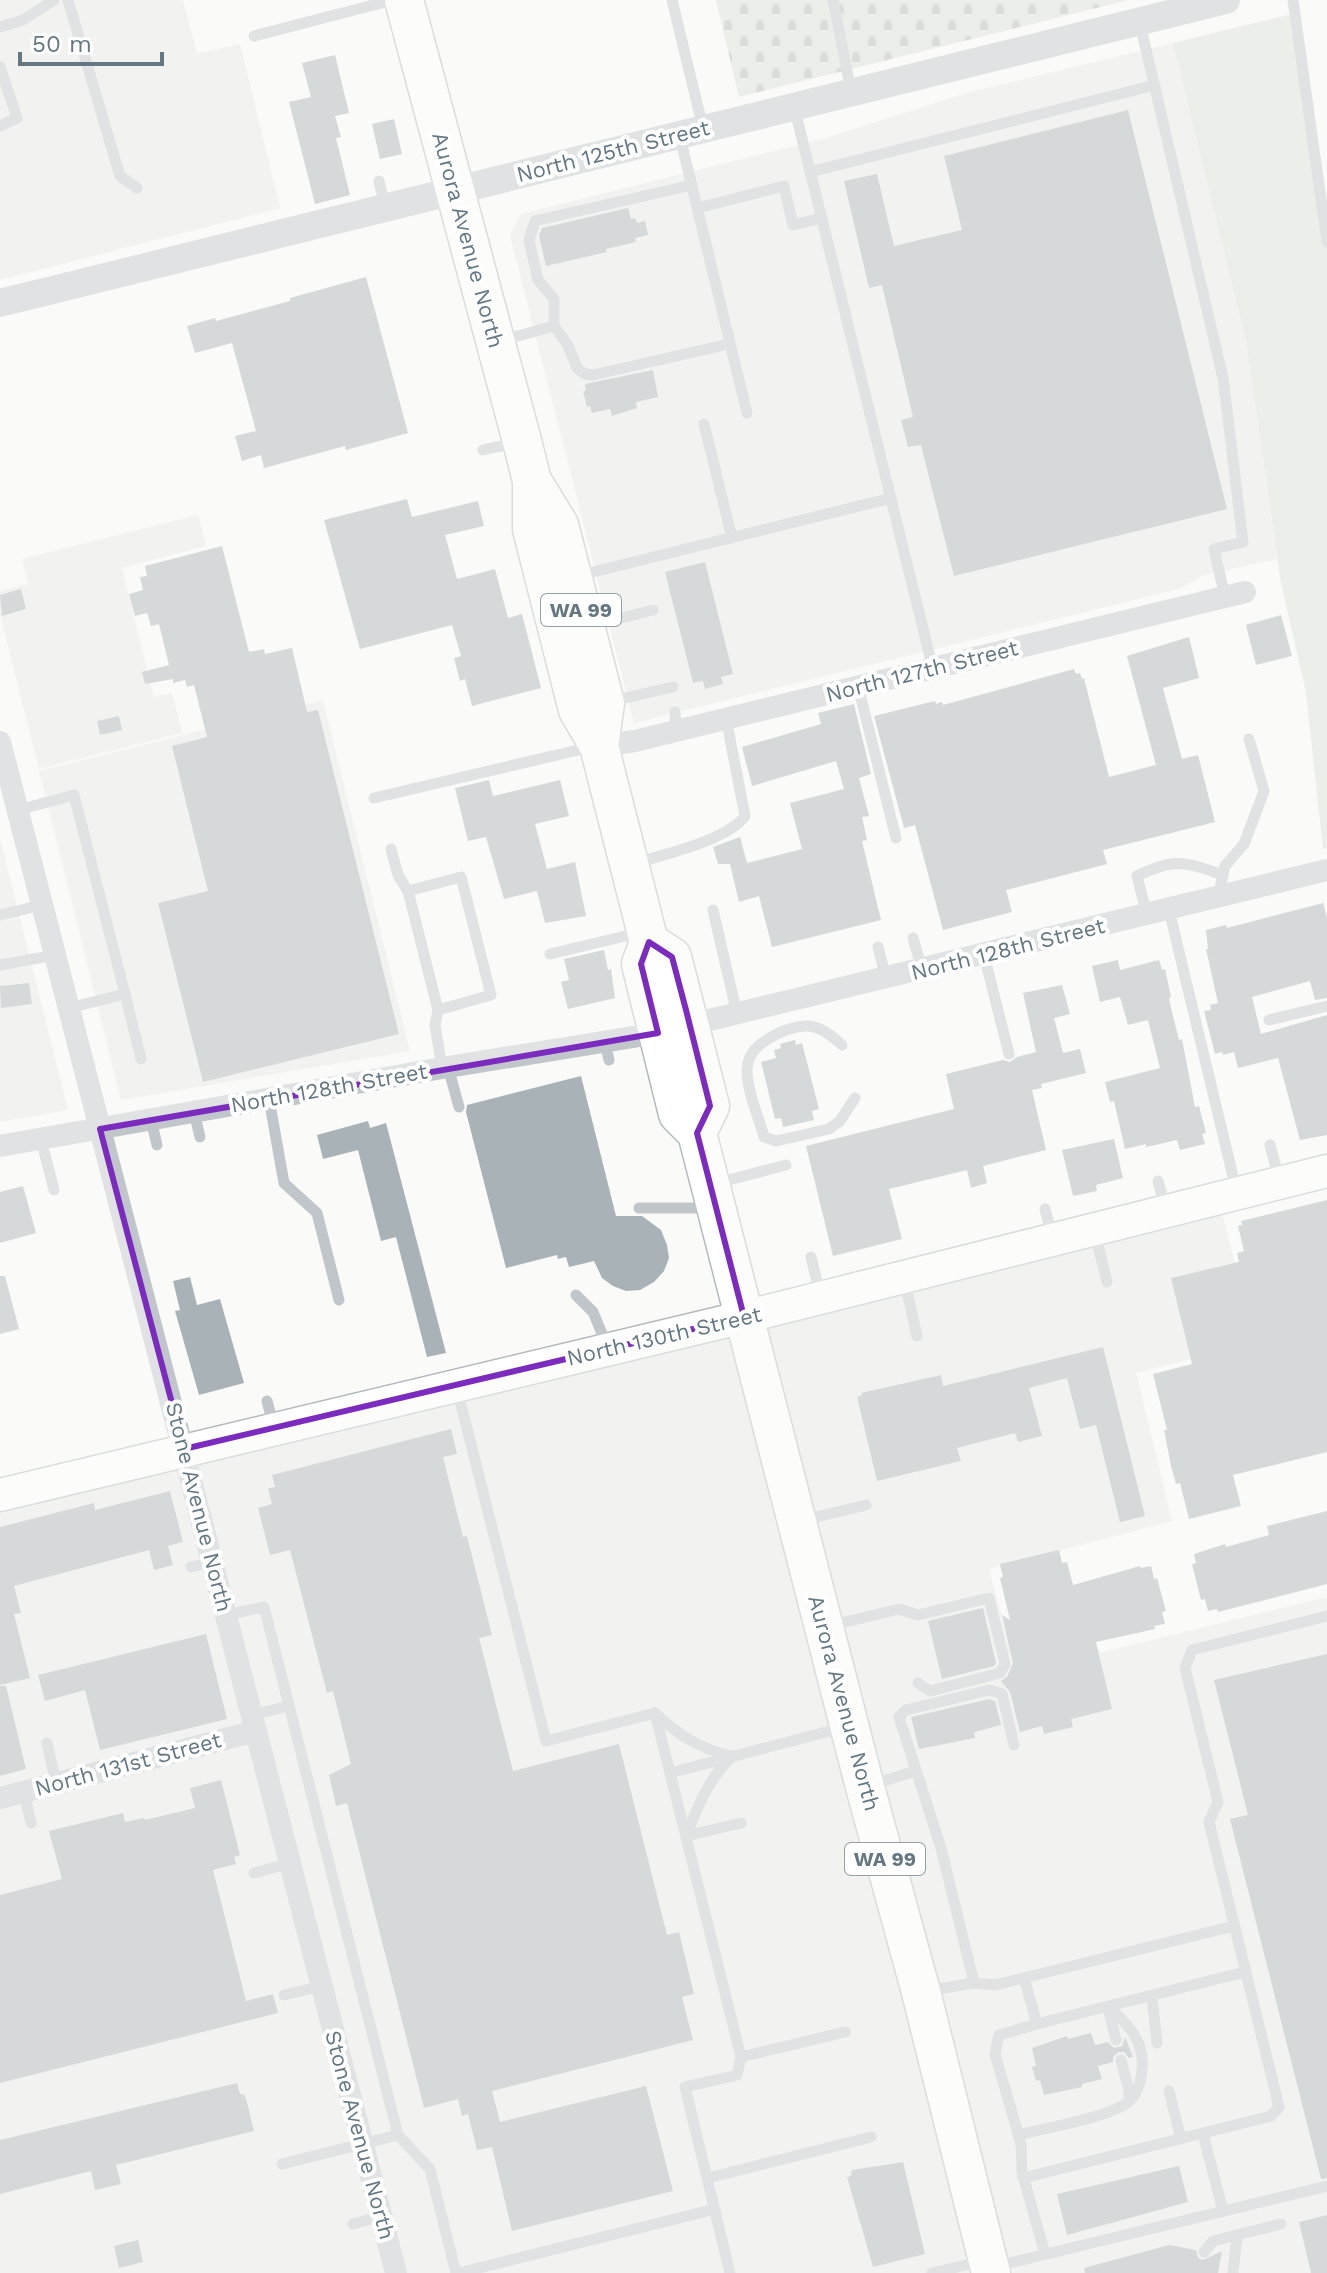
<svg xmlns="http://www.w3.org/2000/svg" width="1327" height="2273" font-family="'Work Sans',sans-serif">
<defs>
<pattern id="cemetery-stones" width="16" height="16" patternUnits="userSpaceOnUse" patternTransform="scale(2)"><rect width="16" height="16" fill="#dadfd7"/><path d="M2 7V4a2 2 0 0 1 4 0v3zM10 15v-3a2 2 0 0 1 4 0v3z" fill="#b4bab4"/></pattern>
</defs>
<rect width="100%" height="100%" fill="#fafaf8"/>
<g fill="#e8eae9">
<path d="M0,0H183L197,54L240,44L280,208L0,280Z"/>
<path d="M1173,43L1246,341L1277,559L1201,576L1182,588L634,723L510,235L521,214L822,139L970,92Z"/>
<path d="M198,515L206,546L122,568L154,697L172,693L182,733L39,769L0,615V591L28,584L22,559Z"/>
<path d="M323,700L410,1051L121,1100L39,771Z"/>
<path d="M0,839L68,1110L0,1122Z"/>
<path d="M1219,1201L1255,1343L1136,1373L1172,1521L989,1569L1017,1673L1327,1597V2273H0V1495Z"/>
</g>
<path fill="#dadfd7" d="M1296,13L1327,237V848L1323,849L1306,692L1281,583L1246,341L1173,43Z"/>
<path fill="url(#cemetery-stones)" d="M716,0H1128L739,97Z"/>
<g fill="#a8b2b7">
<path d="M335,55L349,113L335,116L341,137L336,138L350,195L315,204L289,102L311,97L302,63Z"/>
<path d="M1128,110L1227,509L954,576L921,445L908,447L901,420L913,417L882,285L869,288L844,181L877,174L894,246L962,230L944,156Z"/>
<path d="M394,119L402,154L380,159L372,124Z"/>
<path d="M628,208L631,219L635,218L637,223L645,221L648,235L635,238L636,242L606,249L607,252L546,266L539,236L542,228Z"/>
<path d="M366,277L408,433L346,450L345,446L264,468L261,455L242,461L235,436L256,431L232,343L195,353L187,326L215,318L216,321L290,301V298Z"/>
<path d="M653,370L658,397L636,402L637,408L612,416L610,409L592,413L590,406L587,407L583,391H586L585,384Z"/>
<path d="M407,499L412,517L478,501L484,526L445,535L457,579L495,569L508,618L522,614L541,688L472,706L465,679L460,681L454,658L461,656L452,625L360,649L324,520Z"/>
<path d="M222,546L249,652L264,649L265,654L292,648L307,712L318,710L399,1034L203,1082L158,903L208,891L172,746L207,737L194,685L187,687L185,680L173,683V679L145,684L142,672L169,665L159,624L151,626L147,613L135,616L129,594L143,590L140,577L147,576L145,566Z"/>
<path d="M705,562L733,674L721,677L723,684L705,689L703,681L693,683L665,572Z"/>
<path d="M21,589L26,609L2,616L0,595Z"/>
<path d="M1281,615L1292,656L1256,665L1246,625Z"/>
<path d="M1189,637L1199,678L1163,688L1182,759L1198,755L1215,822L1103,850L1107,864L1006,890L1012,912L943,930L915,825L904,828L874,716L935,701L936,704L942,702L943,705L1074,669L1076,674L1080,673L1082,679L1084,678L1109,777L1156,765L1127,656Z"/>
<path d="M854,704L871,774L859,778L869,816L862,817L867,840L862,841L881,920L772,947L759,896L739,902L730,864H718L713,847L740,837L747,863L802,849L790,803L844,789L836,761L752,786L742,747L821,724L818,713Z"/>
<path d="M119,716L122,730L100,735L97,721Z"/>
<path d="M489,780L493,796L560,780L569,816L535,824L547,869L575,862L586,916L545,923L537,891L504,899L486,837L468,841L455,788Z"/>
<path d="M1323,903L1327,918V998L1315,1000L1310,981L1252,997L1261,1034L1327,1015V1135L1300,1140L1278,1058L1238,1068L1234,1052L1223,1055L1222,1052L1215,1054L1204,1011L1211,1010L1210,1005L1218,1003L1206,949H1208L1206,930L1226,925L1227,928Z"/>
<path d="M604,950L608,970L611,969L615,998L568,1009L561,982L569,980L564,959Z"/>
<path d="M1118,960L1120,970L1159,960L1162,970L1165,969L1171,997L1169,998L1171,1008L1179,1040L1182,1039L1195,1107L1199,1106L1206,1133L1202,1134L1205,1144L1180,1150L1177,1140L1146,1147V1144L1125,1149L1114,1101L1110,1102L1105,1082L1160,1068L1148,1020L1128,1025L1120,997L1100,1002L1092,966Z"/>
<path d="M29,983L32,1004L1,1008L0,986Z"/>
<path d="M1062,985L1070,1014L1054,1018L1063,1053L1080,1049L1086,1073L1041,1084L1042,1088L1032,1090L1046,1150L983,1166L987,1183L971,1188L967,1170L889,1189L902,1239L833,1256L806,1146L954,1109L946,1074L1003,1060L1010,1062L1017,1057L1036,1052L1023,993Z"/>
<path d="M795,1040L796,1045L802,1043L819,1109L812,1111L814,1120L783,1127L781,1118L775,1119L761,1062L776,1058L774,1050L781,1048L780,1044Z"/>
<path d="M581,1076L616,1216H642L661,1230L667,1245L669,1258L664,1271L654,1282L640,1290L626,1291L613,1286L602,1278L594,1261L569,1267L566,1257L558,1259L557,1255L506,1268L466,1112L467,1105Z"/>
<path d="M368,1121L370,1128L386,1123L446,1353L427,1357L396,1237L381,1241L358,1150L323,1159L317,1135Z"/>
<path d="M1114,1139L1123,1178L1096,1185L1097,1191L1073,1196L1062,1150Z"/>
<path d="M23,1186L36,1233L0,1243V1192Z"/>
<path d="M1327,1200V1452L1233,1475L1241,1506L1189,1519L1180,1483L1176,1484L1171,1466L1164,1430H1167L1153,1374L1192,1364L1171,1278L1239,1262L1237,1253L1244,1251L1238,1226L1242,1225L1241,1221Z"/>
<path d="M0,1276H5L19,1329L0,1334Z"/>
<path d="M190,1277L197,1305L220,1299L244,1383L199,1395L175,1311L180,1310L173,1281Z"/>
<path d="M1103,1347L1145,1516L1120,1522L1096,1425L1080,1429L1067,1378L1029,1388L1042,1436L1018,1442L1015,1433L957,1448L961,1461L877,1481L857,1397L862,1395L861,1393L941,1375L943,1386Z"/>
<path d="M451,1429L457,1454L443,1457L463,1537L467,1536L492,1635L479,1638L513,1771L619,1744L667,1935L679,1932L694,1994L682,1997L693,2040L492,2091L500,2122L646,2086L673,2191L512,2231L492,2147L477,2150L468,2114L462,2116L458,2099L424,2108L347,1803L336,1806L329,1775L351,1764L333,1691L327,1693L290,1550L270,1555L258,1508L272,1504L268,1488L275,1487L272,1475Z"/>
<path d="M170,1491L183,1542L168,1546L173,1565L154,1570L149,1550L14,1586L21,1613L14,1614L30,1678L0,1685V1527L94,1503L95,1510Z"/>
<path d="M1327,1511V1584L1218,1612L1217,1609L1208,1611L1205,1599L1201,1600L1192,1564L1196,1563L1194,1554L1225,1544L1226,1547L1269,1535L1267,1526Z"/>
<path d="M1059,1550L1062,1563L1067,1562L1073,1585L1140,1566L1141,1568L1151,1566L1154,1579L1157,1578L1166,1611L1162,1612L1165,1624L1154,1626L1155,1629L1096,1642L1112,1709L1071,1719L1073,1727L1044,1734L1042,1726L1020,1732L1010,1692L1001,1681L1007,1677L1013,1663L1002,1615L1010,1620L1000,1578L1003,1577L1000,1564Z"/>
<path d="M983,1608L996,1663L994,1666L942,1679L928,1621Z"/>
<path d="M206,1634L227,1719L100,1750L85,1690L45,1701L38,1675Z"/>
<path d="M1327,1654V2178L1321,2179L1230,1819L1248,1815L1214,1680Z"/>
<path d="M0,1686H6L26,1769L0,1776Z"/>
<path d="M989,1699L995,1701L1001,1725L974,1732L975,1738L919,1749L911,1717Z"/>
<path d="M221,1780L240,1855L234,1857L236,1864L213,1870L246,2001L273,1994L278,2013L0,2083V1895L62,1879L49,1831L123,1813L125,1822L144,1818L145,1820L195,1808L190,1788Z"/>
<path d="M1091,2033L1095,2045L1108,2042L1114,2048L1122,2046L1125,2037L1133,2057L1129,2058L1124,2052H1118L1113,2057V2062L1098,2066L1102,2079L1082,2084V2087L1044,2095L1040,2080L1036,2081L1032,2067L1036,2066L1032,2048L1067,2036L1068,2039Z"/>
<path d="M237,2083L240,2094H243L246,2098L254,2131L116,2165L121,2184L95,2190L91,2171L0,2194V2140Z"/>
<path d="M903,2162L925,2254L873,2267L847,2177L851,2176L852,2170Z"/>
<path d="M1179,2166L1188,2202L1067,2235L1057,2194Z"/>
<path d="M1327,2215V2273H1311L1299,2222Z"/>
<path d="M138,2240L143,2262L119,2268L114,2246Z"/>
<path d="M1169,2245L1196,2250L1198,2258L1203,2260L1222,2251L1218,2273H1085L1084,2268Z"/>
</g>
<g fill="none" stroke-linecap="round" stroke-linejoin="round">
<defs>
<path id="secondary" d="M0,1495L744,1317L1327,1171"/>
<g id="trunk">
<path d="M404,0L522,441L532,481V529L578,710L599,746L649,942L641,964L678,1114L697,1133L865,1787L921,1992L991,2273"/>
<path d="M532,481L559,525L605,703L599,746"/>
<path d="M649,942L672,957L710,1106L697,1133"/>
</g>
</defs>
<use href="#secondary" stroke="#b3babe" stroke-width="35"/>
<use href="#trunk" stroke="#b4babd" stroke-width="41"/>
<g stroke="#c1c6ca" stroke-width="11">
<path d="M68,0L120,176L137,188"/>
<path d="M672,0L703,128"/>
<path d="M833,0L851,91"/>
<path d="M1293,0L1327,242"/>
<path d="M1140,24L1223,378L1243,542L1214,549L1225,597"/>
<path d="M0,27L23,20L54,0"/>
<path d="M254,36L393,0"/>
<path d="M0,67L17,118L0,126"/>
<path d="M794,106L933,669"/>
<path d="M680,137L747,413"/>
<path d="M810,172L1155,85"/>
<path d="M379,181L385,206"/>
<path d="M692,185L535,221L529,240L538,280L554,299V326L568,345L577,368L585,374L593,375L729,344"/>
<path d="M698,208L784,186L793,225L822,218"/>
<path d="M503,340L554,326"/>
<path d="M704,424L732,538"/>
<path d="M483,450L518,442"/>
<path d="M577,576L891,498"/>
<path d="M590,626L653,610"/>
<path d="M858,686L896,838"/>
<path d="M612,701L673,687"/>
<path d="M675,712L676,730"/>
<path d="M374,798L591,747"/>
<path d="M18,810L74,795L125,994L69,1008"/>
<path d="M391,849L398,875L408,891"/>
<path d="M633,864C663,854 727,841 745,816L726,718"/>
<path d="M1218,897L1225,866L1244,844L1264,791L1249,739"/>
<path d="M713,910L737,1014"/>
<path d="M1169,910L1236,1189"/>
<path d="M0,915L42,905"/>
<path d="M1147,915L1137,876C1175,857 1185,862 1223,875"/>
<path d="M913,938L922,969"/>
<path d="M878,947L886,978"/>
<path d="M550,954L642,932"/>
<path d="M984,955L1009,1054"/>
<path d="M0,965L55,955"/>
<path d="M125,994L141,1059"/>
<path d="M438,1010L491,995L461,877L408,891L438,1010L435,1025L442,1068"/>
<path d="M1269,1020L1327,1006"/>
<path d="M605,1043L609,1060"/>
<path d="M842,1045C832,1036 823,1028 809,1026C789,1025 752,1042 748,1063C743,1082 759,1117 764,1137L776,1141L829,1129L840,1121L855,1098"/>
<path d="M448,1067L459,1107"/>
<path d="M269,1099L284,1183L317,1213L339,1300"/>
<path d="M194,1112L200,1137"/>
<path d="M151,1120L157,1145"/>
<path d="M41,1139L54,1190"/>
<path d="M1270,1145L1279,1179"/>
<path d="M1158,1181L1165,1207"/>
<path d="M717,1183L786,1165"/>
<path d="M639,1208H710"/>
<path d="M1045,1209L1052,1236"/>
<path d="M1095,1233L1107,1282"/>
<path d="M811,1257L820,1294"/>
<path d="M904,1278L917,1336"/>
<path d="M576,1295L593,1312L608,1348"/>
<path d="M457,1389L546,1741L655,1713"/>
<path d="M267,1401L274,1427"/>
<path d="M804,1520L866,1505"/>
<path d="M191,1567L213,1562"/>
<path d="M226,1615L264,1607L398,2135L430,2169L456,2273"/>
<path d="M829,1626L899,1609L918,1615L989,1598L1005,1664L1000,1673L930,1691L918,1683"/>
<path d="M655,1713L741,2057L737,2075L685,2087L730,2273"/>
<path d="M655,1713C680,1736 698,1748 731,1756"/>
<path d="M251,1715L289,1706"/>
<path d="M47,1743L56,1783"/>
<path d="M670,1773L845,1727"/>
<path d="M870,1785L916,1771"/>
<path d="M24,1792L31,1823"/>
<path d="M686,1836C698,1806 708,1780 731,1757"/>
<path d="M686,1836L741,1823"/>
<path d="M254,1873L290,1863"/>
<path d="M1024,1978L1037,2024L999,2035L995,2054L1021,2144L1022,2172L1045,2254"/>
<path d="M974,1983L941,1848L899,1717L906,1710L989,1690L1002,1694L1014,1745"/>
<path d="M926,1991L974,1983L995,1985L1234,1926"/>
<path d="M284,1995L322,1986"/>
<path d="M1152,1997L1157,2043"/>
<path d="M1108,2007L1116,2040"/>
<path d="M1037,2024L1245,1972"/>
<path d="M741,2057L845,2032"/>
<path d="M1121,2060L1129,2091V2101"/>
<path d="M1169,2091L1181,2139"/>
<path d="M1203,2134L1223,2211"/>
<path d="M1018,2135C1045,2128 1106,2118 1127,2103C1137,2095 1141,2082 1142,2070C1145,2041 1128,2024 1108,2007"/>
<path d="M282,2164L398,2135"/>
<path d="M708,2178L871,2137"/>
<path d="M1023,2178L1271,2116L1279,2107L1209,1822L1218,1802L1185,1668L1192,1650L1327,1616"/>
<path d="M353,2224L381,2216"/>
<path d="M1204,2252L1213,2241L1281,2224"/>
<path d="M993,2267L1327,2186"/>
<path d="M459,2273L715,2209"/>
<path d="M932,2273L983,2261"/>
<path d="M1233,2273L1237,2235"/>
</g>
<g stroke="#c1c6ca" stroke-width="22">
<path d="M0,742L396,2273"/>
<path d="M599,746L635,741L1245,592"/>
<path d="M689,1025L1327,870"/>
<path d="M0,1146L442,1068L658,1033"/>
<path d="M0,1798L256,1731"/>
</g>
<path stroke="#c1c6ca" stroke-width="28" d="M0,303L1226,0"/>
<use href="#secondary" stroke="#fff" stroke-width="32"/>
<use href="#trunk" stroke="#fff" stroke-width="38"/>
</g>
<path d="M0 0H1327V2273H0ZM649,942L672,957L686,1010L710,1106L697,1133L744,1317L184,1449L100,1129L658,1033L641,964Z" fill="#fafaf8" fill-opacity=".55" fill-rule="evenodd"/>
<path fill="none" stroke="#7b2cbf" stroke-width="6" stroke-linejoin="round" d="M649,942L672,957L686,1010L710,1106L697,1133L744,1317L184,1449L100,1129L658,1033L641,964Z"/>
<g text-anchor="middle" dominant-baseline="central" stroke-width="8" stroke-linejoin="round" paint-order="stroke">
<g fill="#fff" stroke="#93a0a8" stroke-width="2">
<rect x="541" y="594" width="80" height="32" rx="6"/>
<rect x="845" y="1843" width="80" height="32" rx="6"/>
</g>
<g font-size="20" font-weight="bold" fill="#657882">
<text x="581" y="610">WA 99</text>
<text x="885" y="1859">WA 99</text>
</g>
<g font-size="22" fill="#657882" stroke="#fff">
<text transform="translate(613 151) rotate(-14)">North 125th Street</text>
<text transform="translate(468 240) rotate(75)">Aurora Avenue North</text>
<text transform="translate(922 671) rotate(-14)">North 127th Street</text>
<text transform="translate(1008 949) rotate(-14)">North 128th Street</text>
<text transform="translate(329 1088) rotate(-10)">North 128th Street</text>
<text transform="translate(664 1336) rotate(-13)">North 130th Street</text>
<text transform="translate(199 1507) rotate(76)">Stone Avenue North</text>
<text transform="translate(844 1703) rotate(75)">Aurora Avenue North</text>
<text transform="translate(128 1764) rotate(-15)">North 131st Street</text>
<text transform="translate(360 2135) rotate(75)">Stone Avenue North</text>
</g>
</g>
<path d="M20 52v12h142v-12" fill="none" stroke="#657882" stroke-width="4"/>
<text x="32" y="52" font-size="24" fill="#657882" stroke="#ffffff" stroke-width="6" paint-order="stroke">50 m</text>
</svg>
